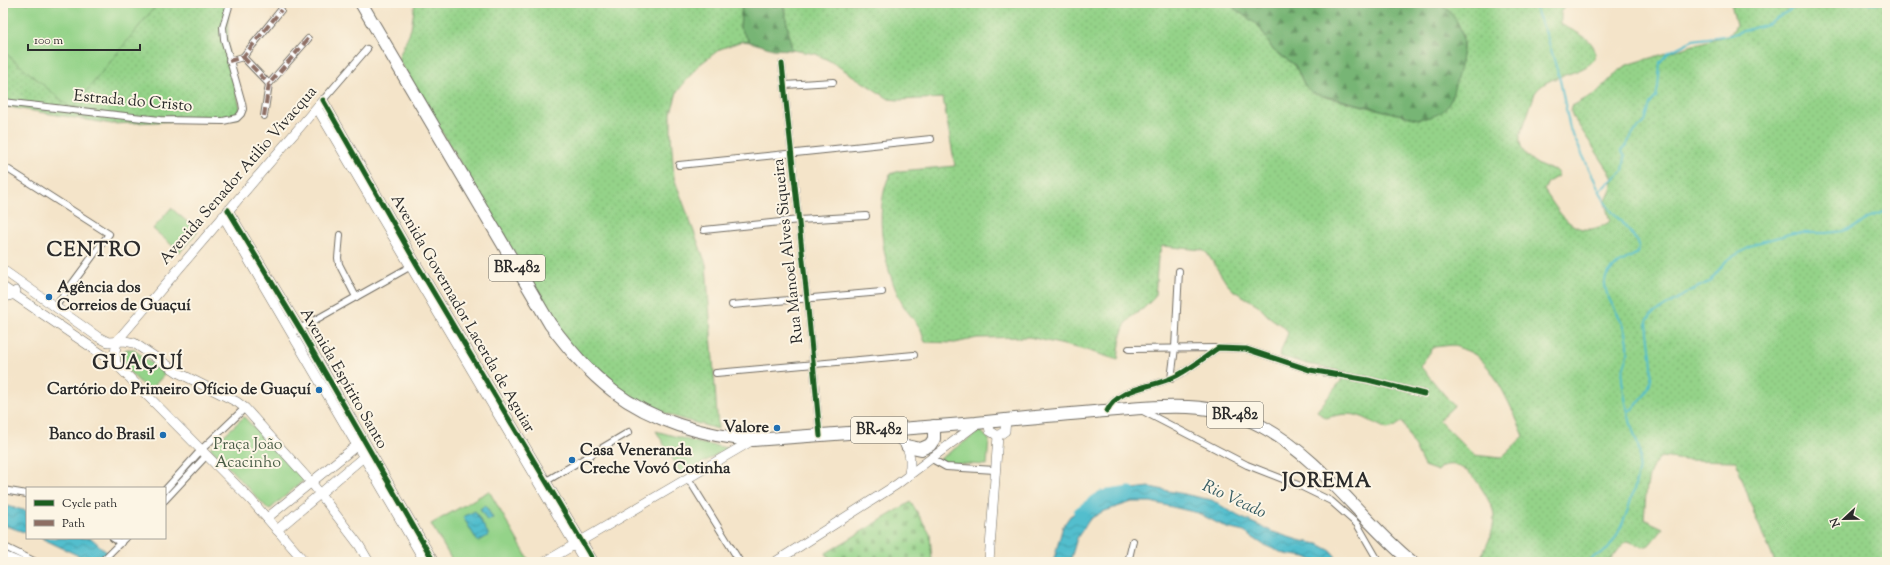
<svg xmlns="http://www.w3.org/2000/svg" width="1890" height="565" font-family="'Sorts Mill Goudy',serif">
<defs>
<pattern id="grass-dots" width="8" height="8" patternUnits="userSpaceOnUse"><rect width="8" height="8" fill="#94d389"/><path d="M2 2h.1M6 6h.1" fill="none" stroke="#80b576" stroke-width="1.8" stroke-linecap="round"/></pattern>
<pattern id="forest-firs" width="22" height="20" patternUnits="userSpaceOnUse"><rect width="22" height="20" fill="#77b575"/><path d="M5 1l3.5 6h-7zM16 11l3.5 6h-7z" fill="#629360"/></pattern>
<pattern id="cemetery-stones" width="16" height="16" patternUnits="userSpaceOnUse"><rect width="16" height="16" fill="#94d389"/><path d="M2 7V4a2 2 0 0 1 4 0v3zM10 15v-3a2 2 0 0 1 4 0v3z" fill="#80b576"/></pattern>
<pattern id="water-waves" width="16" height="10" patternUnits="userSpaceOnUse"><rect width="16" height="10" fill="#52becd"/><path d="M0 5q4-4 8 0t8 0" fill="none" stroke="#449ba7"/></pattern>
</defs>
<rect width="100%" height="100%" fill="#fcf5e5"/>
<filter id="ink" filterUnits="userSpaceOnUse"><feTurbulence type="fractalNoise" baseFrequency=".025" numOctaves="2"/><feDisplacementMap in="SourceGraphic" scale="8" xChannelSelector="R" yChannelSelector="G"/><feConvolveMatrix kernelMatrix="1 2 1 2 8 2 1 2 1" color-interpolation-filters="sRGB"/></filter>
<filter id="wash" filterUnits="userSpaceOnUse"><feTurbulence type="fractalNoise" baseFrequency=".012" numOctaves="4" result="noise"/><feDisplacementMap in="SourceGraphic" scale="16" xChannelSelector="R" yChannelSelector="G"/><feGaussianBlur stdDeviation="0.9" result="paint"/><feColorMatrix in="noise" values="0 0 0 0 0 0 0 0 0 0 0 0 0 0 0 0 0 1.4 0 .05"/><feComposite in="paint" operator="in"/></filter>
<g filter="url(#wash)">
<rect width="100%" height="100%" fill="#f4e4c9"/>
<g fill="url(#grass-dots)" stroke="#607f5a" fill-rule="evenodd">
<path d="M3,3H228V56L240,107L239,118L112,124L3,106Z"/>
<path d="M415,3H742L740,28L750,42L742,41L720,49L699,65L677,92L671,113V134L674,178L706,264L718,429L681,419L652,408L628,395L608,383L568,343L398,59L411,29Z"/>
<path d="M783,3H1230L1235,9L1259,26L1273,50L1295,65L1305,86L1325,97L1418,119L1426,118L1437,114L1451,98L1463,51V36L1448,10L1438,3H1567L1561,12V24C1575,33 1598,38 1595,59C1580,77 1548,73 1535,93L1520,136C1518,150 1530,161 1543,167C1548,169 1554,168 1558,172V176L1548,182L1544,190C1556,207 1570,236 1596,228C1601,226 1606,225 1610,221L1605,203L1611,190L1613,180L1611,174L1573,117L1571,112L1572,106L1598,92L1616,73L1627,65L1727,35L1732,32L1736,25L1731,3H1887V562H1775L1755,516L1736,461L1686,460L1661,457C1645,468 1646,500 1644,519L1663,528L1649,545L1643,547L1628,541C1618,546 1616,558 1605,562H1478C1486,547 1494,534 1494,516C1494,509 1488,500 1485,494C1475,477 1462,458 1440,467L1438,471L1424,466L1402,421L1395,427L1387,429C1360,417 1357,409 1326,418L1317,411L1340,382L1346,372L1307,364L1279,356L1288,333L1285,328L1268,316L1258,305L1234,291L1227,284L1207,253L1202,250L1162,246L1158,257L1155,297L1144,308L1131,317L1126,323L1121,335L1118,360L1086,350L1029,337L977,338L955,343L925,342C923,338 922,332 920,328C915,320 908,313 903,305C884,270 872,212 890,174L900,171L955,166L943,98L898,100L889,99L830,61L816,54L792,50ZM1452,345C1459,348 1466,350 1472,353C1494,364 1514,414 1524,436L1501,458L1474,455L1439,420L1454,406L1420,366L1434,347Z"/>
</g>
<g fill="url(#forest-firs)" stroke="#517050">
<path d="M742,3H783L792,50L773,49L750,42L740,28Z"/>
<path d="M1230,3H1438C1470,23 1465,50 1456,82C1453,91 1452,101 1446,108C1440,116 1426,118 1418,119L1312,93L1305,86L1295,65L1273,50L1259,26L1235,9Z"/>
</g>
<path fill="url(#cemetery-stones)" stroke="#607f5a" d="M911,502L930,534L932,562H830L826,553Z"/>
<g fill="#94d389" stroke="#607f5a">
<path d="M3,3H158L72,109L3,51Z"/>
<path d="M171,208L198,231L180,252L153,229Z"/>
<path d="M127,349H133L165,374L149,391L120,363V354Z"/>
<path d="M244,417L304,480L269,510L210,448Z"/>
<path d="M656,431L699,443L728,448L682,475Z"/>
<path d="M980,431L989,439L987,465L946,463L940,459Z"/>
<path d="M489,491L530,562H453L431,524Z"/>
</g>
<g fill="url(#water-waves)" stroke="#3e747c">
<path d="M1150,487L1212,500L1238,516L1273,532L1298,540L1318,544L1331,551L1340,562H1317L1305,557L1285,554L1264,545L1244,532L1227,528L1198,513L1151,502H1132L1102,512L1090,519L1077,538L1070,562H1053L1063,526L1070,516L1089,504L1124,490Z"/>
<path d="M3,505L27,511V533L3,525Z"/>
<path d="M485,505L493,518L487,521L480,509Z"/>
<path d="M475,511L489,535L478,542L463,517Z"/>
<path d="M41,538H91L118,562H87L79,556Z"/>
</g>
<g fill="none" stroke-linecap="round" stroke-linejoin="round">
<g stroke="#52becd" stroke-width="2">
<path d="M1533,3L1547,36L1560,80L1570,129L1606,204C1616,219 1634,230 1639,248L1638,253C1627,259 1612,265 1606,277C1600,292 1619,313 1624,327C1627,334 1629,346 1628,354C1626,363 1621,371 1622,380C1624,396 1628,413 1632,428C1635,437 1640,447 1640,457C1638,483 1624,529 1608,549C1602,555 1593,554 1589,562"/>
<path d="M1850,3H1886"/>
<path d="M1600,190L1623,171L1625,157L1621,150L1627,144L1633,133L1645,122L1650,104L1656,97L1658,88L1660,62L1669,52L1693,40L1730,35L1770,23L1801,3"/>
<path d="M1628,412C1664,386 1649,358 1647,321L1651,315L1692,290L1709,282L1727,260L1757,243L1793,233H1827L1843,231L1859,225L1869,217L1887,211"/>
</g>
<path stroke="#52becd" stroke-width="13" d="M1080,513L1102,497L1130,493"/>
</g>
</g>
<g filter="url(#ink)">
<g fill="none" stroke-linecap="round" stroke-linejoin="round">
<defs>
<g id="street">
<path d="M243,57L269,84"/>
<path d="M229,61L243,57L281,10"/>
<path d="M782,64L807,298L820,436"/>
<path d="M785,85L833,82"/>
<path d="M323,100L367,49"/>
<path d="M3,102L160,120L223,121L237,118L241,114L243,109L242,103L224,39L223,27L230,3"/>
<path d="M264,116L269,84L308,39"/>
<path d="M679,165L931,139"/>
<path d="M3,166L109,234L55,307"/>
<path d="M704,230L799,220L866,216"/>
<path d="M340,235L338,258L339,264L356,297"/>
<path d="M732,305L882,292"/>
<path d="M292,333L413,265"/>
<path d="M1129,349L1218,348"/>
<path d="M716,373L914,355"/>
<path d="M1171,379L1175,348L1179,271"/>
<path d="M1141,410L1247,465L1298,485L1331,501L1357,524L1379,562"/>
<path d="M1107,411C1118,387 1152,388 1174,377C1189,370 1204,358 1218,348L1246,349L1310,370L1368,380L1424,394"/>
<path d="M930,458L946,467L995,470"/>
<path d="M688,478L740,562"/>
<path d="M543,483L629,432"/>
<path d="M3,490L27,494"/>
<path d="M165,490L201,450L245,408"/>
<path d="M165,500L207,455"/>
<path d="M113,538L121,543"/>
<path d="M3,546L36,562"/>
<path d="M3,554L22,562"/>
<path d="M101,562L125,538"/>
<path d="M1128,562L1133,541"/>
</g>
<g id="secondary">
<path d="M317,108L585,562"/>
<path d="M228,210L300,329L434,562"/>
<path d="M223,216L425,562"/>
<path d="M3,270L98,337L108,342L125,341L134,343L179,373L237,402L245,408L311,482L359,545L369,562"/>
<path d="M3,287L116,364L251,500L305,562"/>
<path d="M3,298L14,294L16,291"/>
<path d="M117,341L323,100L416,263L594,562"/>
<path d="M116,364L115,353L117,341"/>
<path d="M988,421L990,431L998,436L1005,431L1006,420"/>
<path d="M886,430C907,441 913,451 909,474"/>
<path d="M267,518L361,442"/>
<path d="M277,530L367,454"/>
<path d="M545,562L753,440"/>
<path d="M775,562L896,485L978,423"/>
<path d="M989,562L998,436"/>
</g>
<g id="highway">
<path d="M361,3L550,324C569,349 588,372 613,391C652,421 705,436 753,440C827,435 902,429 976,423C1015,419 1055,415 1094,412C1151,407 1211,398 1263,427C1323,460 1360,520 1412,562"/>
<path d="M907,446L921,449L930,445L934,439V426"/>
</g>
</defs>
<use href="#street" stroke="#716c62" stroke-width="8"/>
<use href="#secondary" stroke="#716c62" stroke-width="10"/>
<use href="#highway" stroke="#716c62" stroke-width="14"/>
<use href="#street" stroke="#fff" stroke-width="6"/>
<use href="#secondary" stroke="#fff" stroke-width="9"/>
<use href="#highway" stroke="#fff" stroke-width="12"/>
<g stroke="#8d6e63" stroke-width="4" stroke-dasharray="8 4" stroke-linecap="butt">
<path d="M243,57L269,84"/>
<path d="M229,61L243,57L281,10"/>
<path d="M264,116L269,84L308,39"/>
</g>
<defs>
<g id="cycleway">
<path d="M782,64L807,298L820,436"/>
<path d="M323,100L416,263L594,562"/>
<path d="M228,210L300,329L434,562"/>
<path d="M1107,411C1118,387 1152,388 1174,377C1189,370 1204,358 1218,348L1246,349L1310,370L1368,380L1424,394"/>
</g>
</defs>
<use href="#cycleway" stroke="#fcf5e5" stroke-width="8"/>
<use href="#cycleway" stroke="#1b5e20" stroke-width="5"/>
</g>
</g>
<g fill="#1f6fb2" stroke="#fcf5e5" stroke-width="1.5">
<circle cx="49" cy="297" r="4"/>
<circle cx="319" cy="390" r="4"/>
<circle cx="777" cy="428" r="4"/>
<circle cx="163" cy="435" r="4"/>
<circle cx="572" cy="460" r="4"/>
</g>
<g text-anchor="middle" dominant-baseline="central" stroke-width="4" stroke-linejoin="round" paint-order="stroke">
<g fill="#fcf5e5" stroke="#6a6863" stroke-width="1">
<rect x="489" y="255" width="56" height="26" rx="3"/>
<rect x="1207" y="402" width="56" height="26" rx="3"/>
<rect x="851" y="417" width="56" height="26" rx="3"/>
</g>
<g font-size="15" font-weight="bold" fill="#2b2b2b">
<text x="517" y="268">BR-482</text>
<text x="1235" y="415">BR-482</text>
<text x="879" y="430">BR-482</text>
</g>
<g font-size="16" fill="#2b2b2b" stroke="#fcf5e5">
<text transform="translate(133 102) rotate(5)">Estrada do Cristo</text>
<text transform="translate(239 176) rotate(-49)">Avenida Senador Atilio Vivacqua</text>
<text transform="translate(789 251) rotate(-96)">Rua Manoel Alves Siqueira</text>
<text transform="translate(462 314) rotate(60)">Avenida Governador Lacerda de Aguiar</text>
<text transform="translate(343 379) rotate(60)">Avenida Espírito Santo</text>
</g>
<g font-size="16" font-weight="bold" fill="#2b2b2b" stroke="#fcf5e5" text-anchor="end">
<text x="57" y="288" text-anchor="start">Agência dos<tspan x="57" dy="18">Correios de Guaçuí</tspan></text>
<text x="311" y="390">Cartório do Primeiro Ofício de Guaçuí</text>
<text x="769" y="428">Valore</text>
<text x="155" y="435">Banco do Brasil</text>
<text x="580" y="451" text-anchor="start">Casa Veneranda<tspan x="580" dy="18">Creche Vovó Cotinha</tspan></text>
</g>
<g font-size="16" fill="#4a5d47" stroke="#fcf5e5">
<text x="248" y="445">Praça João<tspan x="248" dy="18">Acacinho</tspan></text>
</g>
<g font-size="17" font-style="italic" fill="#395e64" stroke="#fcf5e5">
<text transform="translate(1234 500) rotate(25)">Rio Veado</text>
</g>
<g font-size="20" font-weight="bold" letter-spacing="1" fill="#2b2b2b" stroke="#fcf5e5">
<text x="94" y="251">CENTRO</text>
<text x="138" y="364">GUAÇUÍ</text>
<text x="1327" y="482">JOREMA</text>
</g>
</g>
<rect width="1890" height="565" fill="none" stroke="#fcf5e5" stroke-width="16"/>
<rect x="26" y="487" width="140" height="52" fill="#fcf5e5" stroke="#a8a49b"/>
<rect x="34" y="500" width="20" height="6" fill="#1b5e20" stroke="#a8a49b"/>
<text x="62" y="507" font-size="12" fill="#2b2b2b">Cycle path</text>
<rect x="34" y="520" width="20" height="6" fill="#8d6e63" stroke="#a8a49b"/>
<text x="62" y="527" font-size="12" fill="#2b2b2b">Path</text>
<g transform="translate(1844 519) rotate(248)" stroke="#fcf5e5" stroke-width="3" paint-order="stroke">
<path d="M0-3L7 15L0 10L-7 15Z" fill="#2b2b2b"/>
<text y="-6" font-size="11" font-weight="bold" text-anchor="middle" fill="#2b2b2b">N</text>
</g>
<path d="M28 44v6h112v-6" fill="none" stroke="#2b2b2b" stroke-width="2"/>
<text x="34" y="44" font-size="12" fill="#2b2b2b" stroke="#fcf5e5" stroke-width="3" paint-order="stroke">100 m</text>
</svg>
